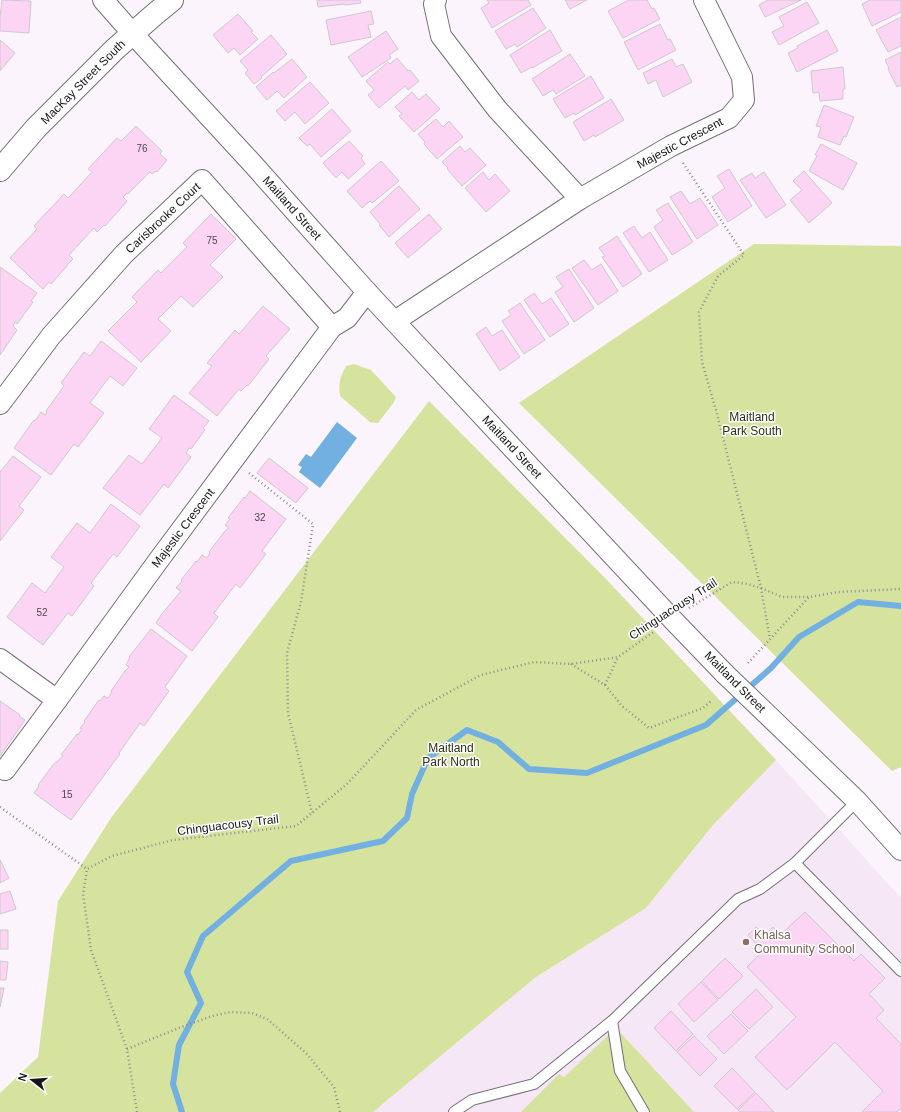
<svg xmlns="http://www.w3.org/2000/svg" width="901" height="1112" font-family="Arial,sans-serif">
<rect width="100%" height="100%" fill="#fcf4fc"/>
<path fill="#f5e7f5" d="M776,760L901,898V1112H373L536,977L646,908L713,825Z"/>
<g fill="#d6e39f">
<path d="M754,244L901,246V767L892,771L519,403Z"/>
<path d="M354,364L371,370L396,397L394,402L378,423L370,422L340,396C338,383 340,377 346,366Z"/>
<path d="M429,401L607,580L776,760L713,825L646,908L536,977L373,1112H0V1093L38,1057L58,901L111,818Z"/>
<path d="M616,1028L694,1112H521L559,1074L564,1077Z"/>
</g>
<path fill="#71b0e1" d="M337,422L357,438L320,488L299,472L302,467L298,465L306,454L311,457Z"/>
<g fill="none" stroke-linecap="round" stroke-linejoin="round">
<path stroke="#71b0e1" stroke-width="6" d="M182,1112L173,1084L179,1045L201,1003L187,972L203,936L291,861L383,841L407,818L412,794L428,758L467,730L498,742L529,769L587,773L706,725L771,668L799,637L858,602L901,606"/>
</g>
<g fill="#fbd5f3" stroke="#d0c7ce">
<path d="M2,0L31,1L29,33L0,31V17Z"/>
<path d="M317,0H360L361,3L345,5L344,4L318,7Z"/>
<path d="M487,0H528L531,5L492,28L481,8L489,3Z"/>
<path d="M565,0H587L570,9Z"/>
<path d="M629,0H647L652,9L654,8L660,19L623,38L608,11Z"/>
<path d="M768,0H801L765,17L759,5Z"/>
<path d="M870,0H901V12L872,26L862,4Z"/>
<path d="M807,2L819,23L779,45L772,32L784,26L779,17Z"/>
<path d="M533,8L546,28L517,47L515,44L506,49L495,31Z"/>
<path d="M371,11L374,24L368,25L371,37L331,45L326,20Z"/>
<path d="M238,14L253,31L251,32L258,39L240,55L234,48L228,53L213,35Z"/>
<path d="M901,17V46L888,52L876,30Z"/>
<path d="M660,24L668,40L670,39L676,50L638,70L624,42Z"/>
<path d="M550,30L562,51L532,68V67L521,73L510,55Z"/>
<path d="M827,30L838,51L797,72L788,53L798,48L797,46Z"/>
<path d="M386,31L398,49L389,55L391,58L362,77L348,57Z"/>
<path d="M271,35L287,54L261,77L262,78L254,84L245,73L248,70L240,61Z"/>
<path d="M0,40L15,53L0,71Z"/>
<path d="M901,52V85L897,87L888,69L889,68L885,60Z"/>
<path d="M570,54L585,76L556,94L553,90L543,96L532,79Z"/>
<path d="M397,58L408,71L410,70L419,81L408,90L405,86L379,108L368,95L374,90L366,81L388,62L390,64Z"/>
<path d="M292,59L307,77L284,98L277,91L267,100L256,87L273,72L274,73Z"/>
<path d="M672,59L676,67L683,64L692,82L663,97L656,80L648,84L643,73Z"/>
<path d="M843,67L845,89H843V99L820,101L819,92L813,93L811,71Z"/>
<path d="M591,76L604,98L575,115L574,113L565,118L553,99Z"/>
<path d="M310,82L329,103L305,124L295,112L285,121L276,111Z"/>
<path d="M412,92L419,100L426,94L440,109L414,132L399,116L402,114L395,107Z"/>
<path d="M611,99L624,120L595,137L594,135L584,141L573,122Z"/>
<path d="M824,105L854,117L846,137L844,136L840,145L818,137L821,127L816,126Z"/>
<path d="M332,109L351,131L321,157L310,144L307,146L299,138Z"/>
<path d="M436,119L443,127L449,121L463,137L437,159L424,144L425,142L418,134Z"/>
<path d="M136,126L162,151L160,154L167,160L157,172L156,171L152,174L150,172L128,194L127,193L123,197L127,201L121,208L105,226L104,225L97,232L94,228L69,255L73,259L67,265V266L51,284L49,282L43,289L10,258L37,229L34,226L64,194L68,198L92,172L88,169L117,138L121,141Z"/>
<path d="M349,141L363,156L361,158L365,164L348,179L342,172L336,178L323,163Z"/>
<path d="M821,144L857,163L843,190L809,171L817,156L815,155Z"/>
<path d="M460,146L465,152L470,148L486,165L462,186L447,169L448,168L442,162Z"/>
<path d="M381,161L399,181L372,203L370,201L362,208L347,191Z"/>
<path d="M729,169L752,206L728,222L712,197L725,188L717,176Z"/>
<path d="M804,171L832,203L809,223L790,200L802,190L793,181Z"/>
<path d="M483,172L489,180L495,174L510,191L486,212L465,188Z"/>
<path d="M764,172L786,205L766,218L740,180L752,173L755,178Z"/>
<path d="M399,186L420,209L389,237L379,225L380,224L370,212Z"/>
<path d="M681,191L690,204L700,198L718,225L697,239L670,197Z"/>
<path d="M668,203L693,242L672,255L654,227L663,220L656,210Z"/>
<path d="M211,214L236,239L210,265L223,277L193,307L181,296L158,319L171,331L141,362L108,331L137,302L132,297L158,270L161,273L187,247L183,243Z"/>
<path d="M429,214L442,229L408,258L395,243Z"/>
<path d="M634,226L642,238L650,232L668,260L649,272L623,233Z"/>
<path d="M617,236L642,274L623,287L602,257L605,256L599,248Z"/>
<path d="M584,260L592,270L601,264L618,291L598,305L572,268Z"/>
<path d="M0,267L37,293L31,301L33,302L17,324L15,322L13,326L17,330L0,355Z"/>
<path d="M569,269L594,308L574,322L555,292L563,287L556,277Z"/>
<path d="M534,293L542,304L551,298L569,324L550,337L524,300Z"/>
<path d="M520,303L545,340L524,354L502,321L511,315L508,311Z"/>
<path d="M263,306L290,329L266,356L269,359L248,386L247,385L241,391L239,389L217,416L189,393L212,366L207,363L235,330L239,334Z"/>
<path d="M486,327L492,336L502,330L520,357L500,371L476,334Z"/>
<path d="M101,341L137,368L123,386L110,376L90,403L104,413L78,447L74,444L51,475L14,448L34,420L35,421L41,412L45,415L47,412L46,411L64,386L61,383L84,352L90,356Z"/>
<path d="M174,395L209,421L203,428L205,430L191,449L189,448L186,453L191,457L168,488L164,484L140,515L103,488L129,455L142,464L162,438L149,429Z"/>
<path d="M13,456L41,477L19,506L24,510L0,541V472Z"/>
<path d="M269,458L308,488L296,503L257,473Z"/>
<path d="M250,491L286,519L262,551L266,554L240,588L236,584L214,613L218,617L192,651L156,623L161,615L181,591L176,588L182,581L181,580L196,561L197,562L202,555L207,558L210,553L209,552L225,531L229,528L225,525L230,519L228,518L244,497L245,498Z"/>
<path d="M111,504L140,526L117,557L113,554L91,583L94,586L72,616L68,613L43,645L7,617L32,583L45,593L64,567L51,557L77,523L90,533Z"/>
<path d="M151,629L187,656L165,687L169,691L144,726L140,723L119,753L120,754L71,820L34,793L39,786L38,785L53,765L63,756L61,755L77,734L78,735L82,729L80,728L85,722L84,721L99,700L100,701L104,696L108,698L112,692L111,691L125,671L129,667L126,665L130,657H129Z"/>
<path d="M0,701L20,715L19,716L25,720L0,756Z"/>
<path d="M0,860L9,878L0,883Z"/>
<path d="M10,891L16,909L0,914V894Z"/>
<path d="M805,912L854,961L861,954L885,978L869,994L884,1010L876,1018L901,1044V1108L897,1112H862L883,1091L835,1042L787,1090L755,1057L796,1017L747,967L763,951L748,935L756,927L765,935L773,927L780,935Z"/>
<rect x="0" y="930" width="8" height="19"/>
<path d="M725,958L743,976L719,999L702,981Z"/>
<path d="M0,961L8,962L6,980H0Z"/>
<path d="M701,982L718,1000L694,1022L678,1004Z"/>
<path d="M0,988H4L0,1007Z"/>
<path d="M756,989L773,1007L749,1029L732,1012Z"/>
<path d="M671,1011L693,1034L676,1051L654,1028Z"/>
<path d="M731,1014L748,1031L724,1054L707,1036Z"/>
<path d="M694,1036L717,1059L700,1076L677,1052Z"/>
<path d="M732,1068L755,1092L737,1109L714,1086Z"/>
<path d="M756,1093L774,1112H740L738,1110Z"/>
</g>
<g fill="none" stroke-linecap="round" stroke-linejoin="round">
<defs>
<g id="service">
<path d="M795,863L901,971"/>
<path d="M612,1021L620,1071L644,1112"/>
<path d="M454,1112L472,1100L534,1084L612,1021L738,899L760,889L795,863L857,801"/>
</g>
<g id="minor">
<path d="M103,0L133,34L251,162L367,292L672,619L725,674"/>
<path d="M436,0L434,4L441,36L497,109L580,199"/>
<path d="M395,321L580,199L671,146L729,118L744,100L742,77L704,0"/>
<path d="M0,404L51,336L124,254L202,180L332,327"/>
<path d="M0,659L57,700"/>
<path d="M748,696L857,801L901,850"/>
<path d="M5,770L57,700L158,561L332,327L347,318L367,292"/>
</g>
<path id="tertiary" d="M0,170L36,128L115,49L155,14L172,0"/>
</defs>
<use href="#service" stroke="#766f76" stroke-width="12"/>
<use href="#minor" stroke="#766f76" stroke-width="22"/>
<use href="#tertiary" stroke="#766f76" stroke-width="24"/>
<g stroke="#908b90" stroke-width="2.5" stroke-dasharray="1 3" stroke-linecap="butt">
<path d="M683,163L744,255L718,276L699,312L702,362L717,414L761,588L770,639"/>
<path d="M249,473L313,524L301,602L287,653L288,713L312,813"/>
<path d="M689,608L732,582L748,584L761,588L782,597H810L838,592L901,589"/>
<path d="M748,663L809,597"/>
<path d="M571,664L605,685L622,706L649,728L703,708L711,701"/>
<path d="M605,685L618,657"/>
<path d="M0,807L87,869"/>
<path d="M127,1049L184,1026L212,1016L231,1012L252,1013L267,1019L306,1053L334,1087L340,1112"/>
<path d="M137,1112L127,1049L91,950L83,894L87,869L112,856L173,840L296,826L347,784L416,710L481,675L534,662L571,664L618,657L655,631"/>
</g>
<use href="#service" stroke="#fff" stroke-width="10"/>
<use href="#minor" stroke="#fff" stroke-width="20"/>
<use href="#tertiary" stroke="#fff" stroke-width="22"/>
<defs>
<path id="minor-bridge" d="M725,674L748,696"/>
</defs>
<use href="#minor-bridge" stroke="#766f76" stroke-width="22" stroke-linecap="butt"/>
<use href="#minor-bridge" stroke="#fff" stroke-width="20"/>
</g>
<circle fill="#8d6e63" stroke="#fff" stroke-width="1.5" cx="746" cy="942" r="4"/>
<g text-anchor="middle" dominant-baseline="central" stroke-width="3" stroke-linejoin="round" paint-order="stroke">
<g font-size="10" fill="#51454f">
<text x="142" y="148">76</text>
<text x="212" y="240">75</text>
<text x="260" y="517">32</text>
<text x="42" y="612">52</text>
<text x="67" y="794">15</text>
</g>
<g font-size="12" fill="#181518" stroke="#fff">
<text transform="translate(83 82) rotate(-45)">MacKay Street South</text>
<text transform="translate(680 143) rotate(-28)">Majestic Crescent</text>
<text transform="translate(292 208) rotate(48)">Maitland Street</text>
<text transform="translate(163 218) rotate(-43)">Carisbrooke Court</text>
<text transform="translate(512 447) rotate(47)">Maitland Street</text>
<text transform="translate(183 528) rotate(-53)">Majestic Crescent</text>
<text transform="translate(673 609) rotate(-33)">Chinguacousy Trail</text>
<text transform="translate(735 682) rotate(45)">Maitland Street</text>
<text transform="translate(228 825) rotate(-7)">Chinguacousy Trail</text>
</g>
<g font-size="12" fill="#2b3011" stroke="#fff">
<text x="752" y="417">Maitland<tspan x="752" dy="14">Park South</tspan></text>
<text x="451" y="748">Maitland<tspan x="451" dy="14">Park North</tspan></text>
</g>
<g font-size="12" fill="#785e54" stroke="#fff" text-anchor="start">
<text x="754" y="935">Khalsa<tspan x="754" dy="14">Community School</tspan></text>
</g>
</g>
<g transform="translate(32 1080) rotate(287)" stroke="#ffffff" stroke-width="3" paint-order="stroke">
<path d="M0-3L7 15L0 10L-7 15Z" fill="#181518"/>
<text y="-6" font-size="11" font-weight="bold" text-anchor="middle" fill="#181518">N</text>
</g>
</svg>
